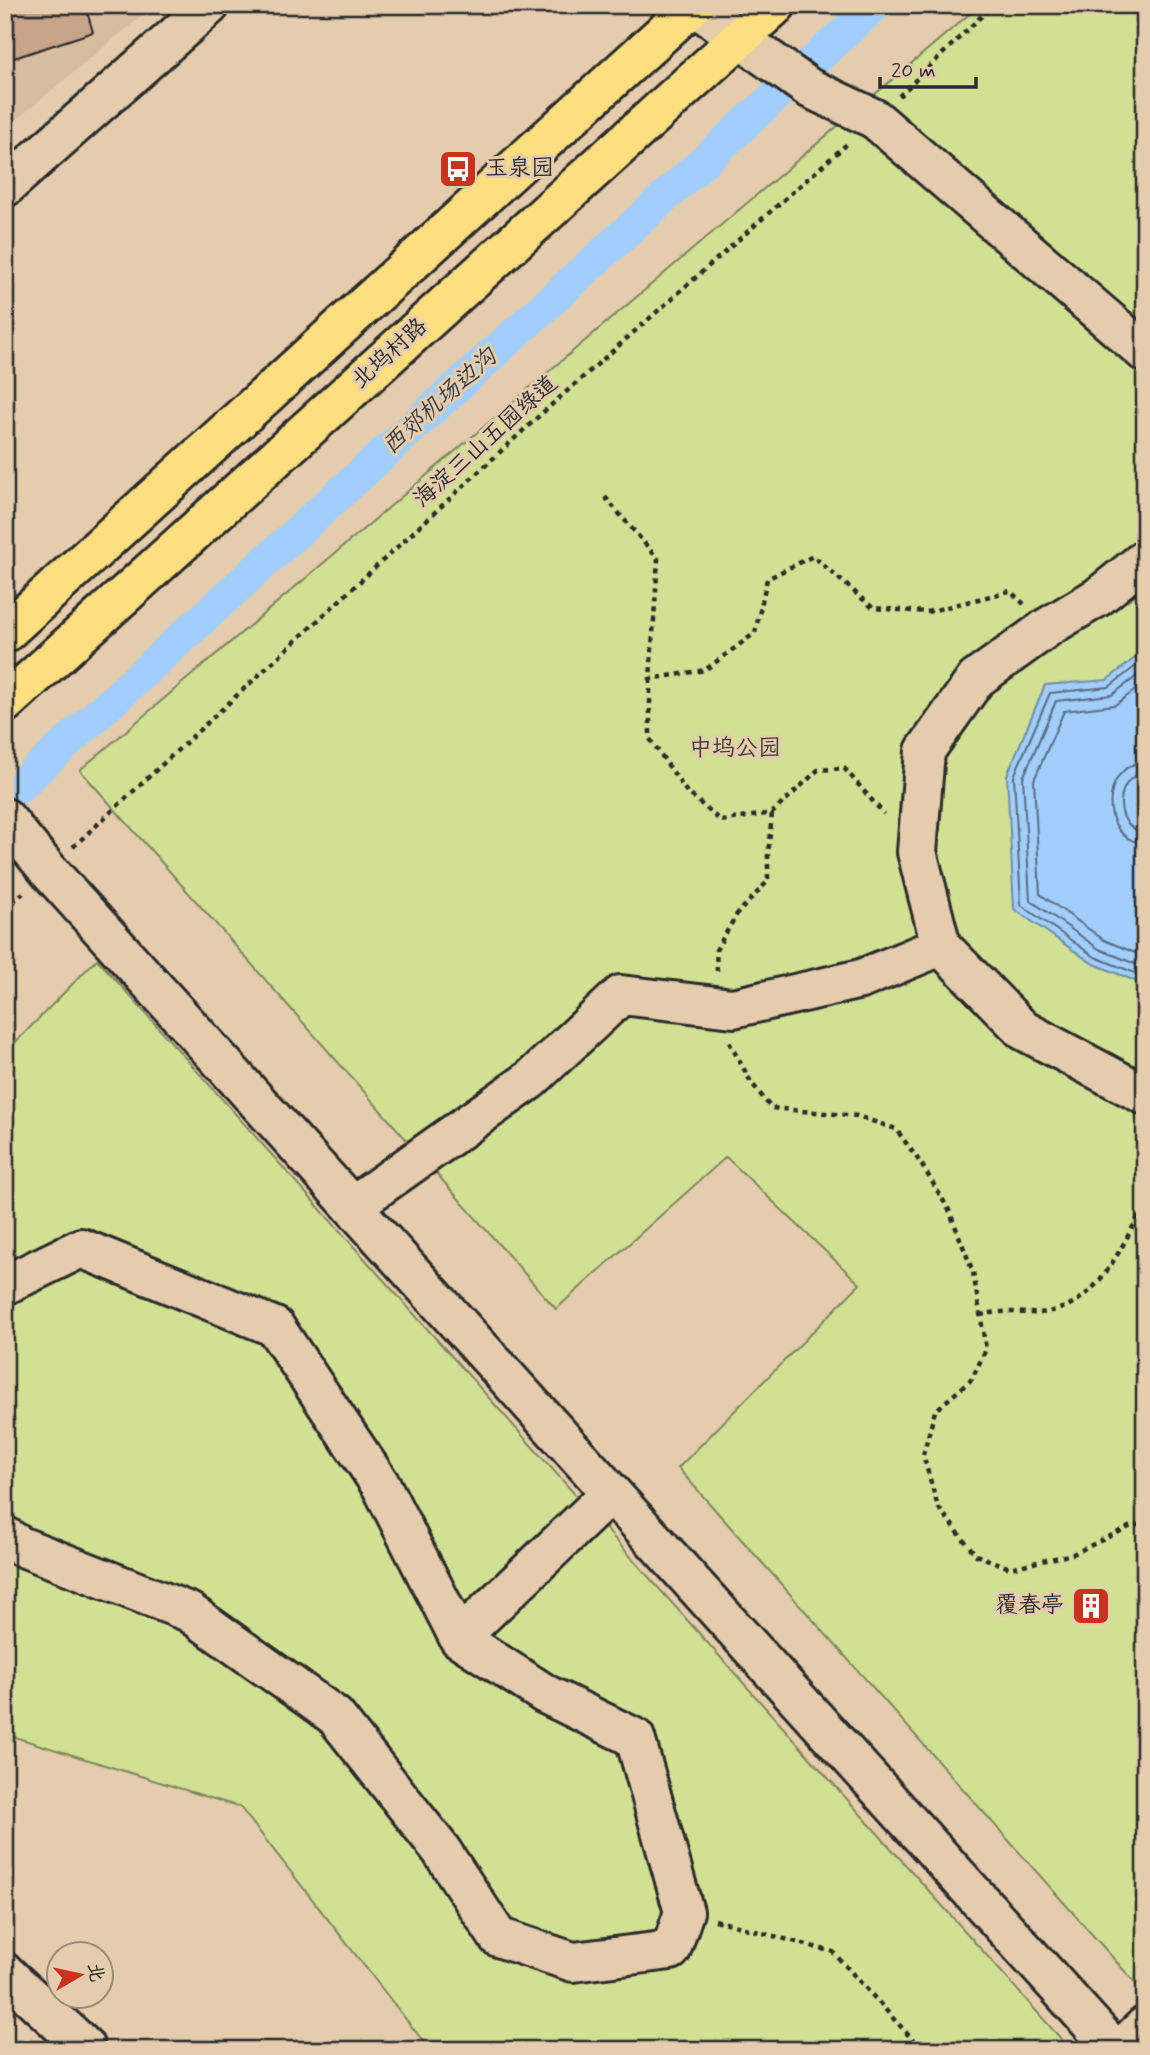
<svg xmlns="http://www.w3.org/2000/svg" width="1150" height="2055" font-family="Mynerve,'LXGW WenKai TC',sans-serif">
<rect width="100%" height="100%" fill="#e4ccad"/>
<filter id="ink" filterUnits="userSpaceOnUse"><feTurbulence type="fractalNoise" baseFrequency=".0143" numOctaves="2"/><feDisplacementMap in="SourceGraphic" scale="14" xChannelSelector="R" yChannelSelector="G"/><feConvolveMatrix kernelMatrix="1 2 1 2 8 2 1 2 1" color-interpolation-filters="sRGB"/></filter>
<g filter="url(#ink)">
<path fill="#d7bda0" d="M5,5H155L5,129Z"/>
<g fill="#d1e093" stroke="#7e865f" stroke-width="2">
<path d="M980,5H1145V1994L678,1468L860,1284L726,1157L556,1309L80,770Z"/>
<path d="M97,959L1071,2050H430L240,1807L5,1734V1053Z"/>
</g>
<path fill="#a1cefc" stroke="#728da8" stroke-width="2" d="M1145,650V780L1135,807L1145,821V985L1092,963L1014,909L1007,775L1045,685L1107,680Z"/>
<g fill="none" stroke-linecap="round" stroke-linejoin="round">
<g stroke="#5a6c7f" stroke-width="2">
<path d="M1145,659L1109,687L1050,693L1014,776L1021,905L1095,957L1145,977"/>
<path d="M1145,670L1112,695L1056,701L1023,778L1030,900L1099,949L1145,968"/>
<path d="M1145,683L1115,705L1064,711L1034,780L1040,894L1104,940L1145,957"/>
<path d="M1145,762C1100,764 1098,841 1145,843"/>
<path d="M1145,773C1114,775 1112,830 1145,832"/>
</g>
<path stroke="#a1cefc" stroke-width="33" d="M5,799L875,5"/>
</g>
<g fill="#c7a488" stroke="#2b2b2b" stroke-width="2">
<path d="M5,5H85L93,32L5,61Z"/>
<path d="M1085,1596L1104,1603L1094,1621L1078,1610Z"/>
</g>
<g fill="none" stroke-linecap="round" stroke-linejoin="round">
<defs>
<g id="minor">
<path d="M693,5L809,88L875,119L1145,352"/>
<path d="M5,187L210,5"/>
<path d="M1145,559L1098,597L1048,627L976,679L925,751L917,852L941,946L1023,1030L1145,1095"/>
<path d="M5,818L48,870L1115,2050"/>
<path d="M352,1206L530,1080L621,995L733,1008L861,979L941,946"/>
<path d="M5,1285L81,1248L275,1327L382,1487L459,1638L545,1694L635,1738L684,1912L671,1950L573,1962L498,1937L441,1850L335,1716L189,1612L20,1546L5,1536"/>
<path d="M459,1638L611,1493"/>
<path d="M5,1973L84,2046V2050"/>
<path d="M1120,2050L1145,2026"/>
</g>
<g id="major">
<path d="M5,633L694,5"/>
<path d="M5,703L776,5"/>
</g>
</defs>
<use href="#minor" stroke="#2b2b2b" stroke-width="44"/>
<use href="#major" stroke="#2b2b2b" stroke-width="44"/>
<g stroke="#2b2b2b" stroke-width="4.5" stroke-dasharray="5 5" stroke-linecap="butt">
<path d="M899,96L993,5"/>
<path d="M605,497L658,559L650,679L705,670L755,633L767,579L813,556L873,608L927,612L1010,591L1024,604"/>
<path d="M650,679V739L686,791L721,821L772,813L818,770L844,768L884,814"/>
<path d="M73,847L540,415L847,144"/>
<path d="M5,909L23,893"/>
<path d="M717,971L716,950L737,914L768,881V855L772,813"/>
<path d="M729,1042L751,1082L771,1108L857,1116L896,1129L922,1165L949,1210L973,1272L986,1349L972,1379L935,1411L923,1455L938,1507L976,1555L1010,1568L1073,1554L1129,1527L1145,1523"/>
<path d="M980,1315C987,1314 995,1312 1002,1312C1016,1311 1032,1315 1046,1312C1097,1305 1117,1254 1140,1214H1145"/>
<path d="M715,1920L833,1952L922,2050"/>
</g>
<use href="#minor" stroke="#e4ccad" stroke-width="38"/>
<use href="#major" stroke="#fddf80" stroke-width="38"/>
</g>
</g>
<defs>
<symbol id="bus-square" viewBox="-11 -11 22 22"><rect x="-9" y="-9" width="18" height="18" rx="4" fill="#c8321e" stroke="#e4ccad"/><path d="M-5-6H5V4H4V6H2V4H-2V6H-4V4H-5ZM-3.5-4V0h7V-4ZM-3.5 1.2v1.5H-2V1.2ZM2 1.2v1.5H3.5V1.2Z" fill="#fff"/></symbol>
<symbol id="building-square" viewBox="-11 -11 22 22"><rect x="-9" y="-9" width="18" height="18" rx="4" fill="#c8321e" stroke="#e4ccad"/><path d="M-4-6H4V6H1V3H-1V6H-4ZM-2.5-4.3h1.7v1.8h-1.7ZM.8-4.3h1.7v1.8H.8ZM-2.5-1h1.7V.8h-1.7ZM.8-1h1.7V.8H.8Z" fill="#fff"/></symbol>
</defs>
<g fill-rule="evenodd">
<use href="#bus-square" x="436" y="147" width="44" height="44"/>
<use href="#building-square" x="1069" y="1584" width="44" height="44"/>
</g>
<g text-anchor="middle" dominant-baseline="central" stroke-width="6" stroke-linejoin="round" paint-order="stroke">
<g font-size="23" fill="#2b2b2b" stroke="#e4ccad" text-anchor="start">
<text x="485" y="169">玉泉园</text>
<text x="1064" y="1606" text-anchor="end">覆春亭</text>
</g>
<g font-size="23" fill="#2b2b2b" stroke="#e4ccad">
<text transform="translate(390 354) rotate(-42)">北坞村路</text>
<text transform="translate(486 442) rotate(-42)">海淀三山五园绿道</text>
</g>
<g font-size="23" fill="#3c3d35" stroke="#e4ccad">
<text x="735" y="749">中坞公园</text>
</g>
<g font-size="24" font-style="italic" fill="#373b40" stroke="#e4ccad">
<text transform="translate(440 402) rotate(-42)">西郊机场边沟</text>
</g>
</g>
<rect width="1150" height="2055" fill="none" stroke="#e4ccad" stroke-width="28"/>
<rect x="14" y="14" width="1122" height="2027" fill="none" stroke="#2b2b2b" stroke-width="2.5" filter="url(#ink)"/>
<g transform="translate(80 1975) rotate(81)"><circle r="33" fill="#e4ccad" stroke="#9a8c79" stroke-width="2"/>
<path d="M0-5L12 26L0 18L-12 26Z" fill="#c8321e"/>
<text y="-10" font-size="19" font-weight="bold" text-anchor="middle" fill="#2b2b2b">北</text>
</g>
<path d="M880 77v10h96v-10" fill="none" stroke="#2b2b2b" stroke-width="3.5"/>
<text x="891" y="77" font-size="21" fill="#2b2b2b" stroke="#e4ccad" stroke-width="5" paint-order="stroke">20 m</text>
</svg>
